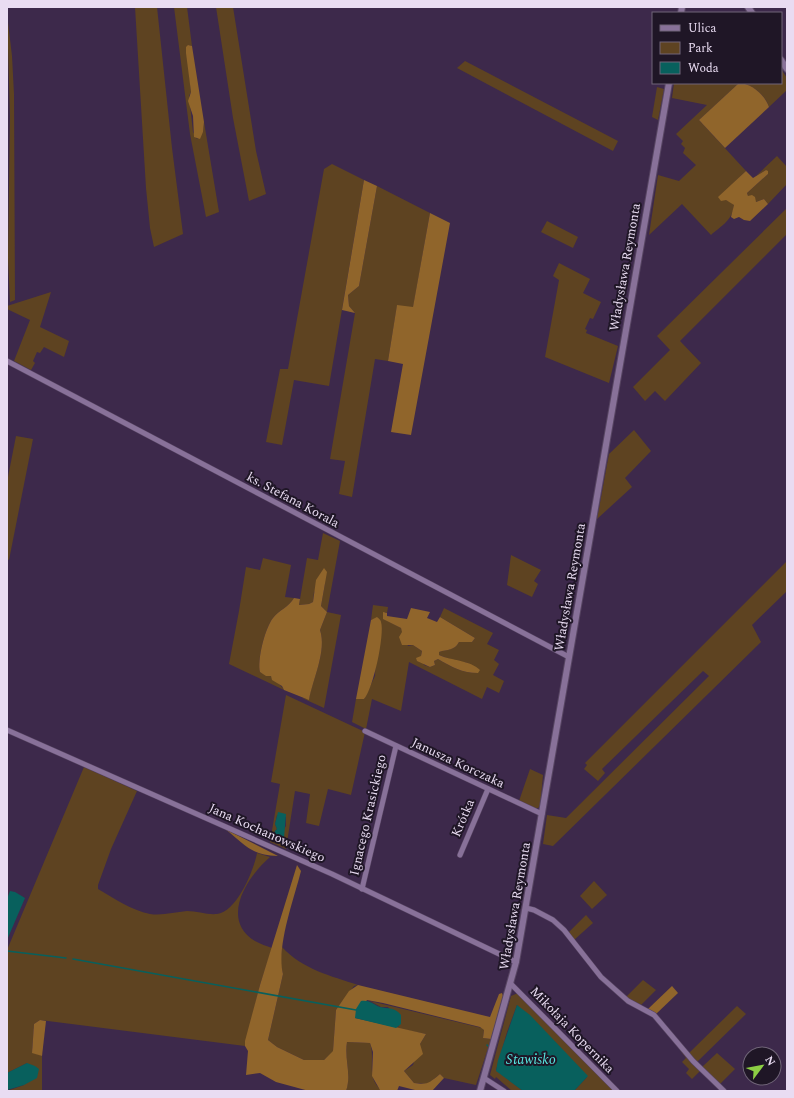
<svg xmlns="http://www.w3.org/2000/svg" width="794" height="1098" font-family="Spectral,serif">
<rect width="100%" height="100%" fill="#3d294b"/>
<g fill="#5e4321" fill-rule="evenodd">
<path d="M135,7H157L172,148L183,234L154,247L150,228L146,188Z"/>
<path d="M174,7H187L192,46L188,45V60L191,92L189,96L193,132L197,139L203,132L204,122L219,212L206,217L190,134Z"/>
<path d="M216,7H233L256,151L266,194L249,201L233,118Z"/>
<path d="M7,14L12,56L14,94L15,300L10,302L8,258L10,116Z"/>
<path d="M465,61L618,141L613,151L457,68Z"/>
<path d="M781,69L787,78V90L769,107C766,96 752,84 741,83H781Z"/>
<path d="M674,83H739L699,120L746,171L719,197L731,202L734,205C733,220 721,226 711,235L682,204L649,235L658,175L679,181L696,165L683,153L685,148L681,144L683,141L676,134L707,105L672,98Z"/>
<path d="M657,87L664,89L658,120L652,117Z"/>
<path d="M777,156L787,167V184L768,204L764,199L756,202L748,196L747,193L768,174L766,170L756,176Z"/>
<path d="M332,164L364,180L329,386L294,380L282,445L266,442L280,369H288L324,169Z"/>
<path d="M377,186L430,213L413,308L397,306L388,361L375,359L352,497L339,494L345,461L330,459L355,313L349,306L348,295L359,286Z"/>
<path d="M787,208V234L680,341L701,363L665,401L655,391L645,401L633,387L670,350L657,336Z"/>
<path d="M547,221L578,237L573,248L541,232Z"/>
<path d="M559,263L590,279L583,293L601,302L593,319L590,318L585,329L587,330L586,333L618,346L609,383L545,357L559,280L553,276Z"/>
<path d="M51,292L40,327L69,341L64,357L44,347L40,353L37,352L33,361L35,363L31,370L14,361L30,320L7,309V306Z"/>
<path d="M634,430L651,451L625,478L632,487L597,519L609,454Z"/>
<path d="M16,436L33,439L9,560L7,559V482Z"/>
<path d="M323,533L340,541L327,612L341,615L324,708L302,698L309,699C313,678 327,651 320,630L327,612L321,606L325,583L314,592L313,602L309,604L299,605L307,558L318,560Z"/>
<path d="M511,555L541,570L534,581L538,584L532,597L507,585Z"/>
<path d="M263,558L291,565L285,597L294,598C289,607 279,610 273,618C265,628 257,660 260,672L271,676C275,682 281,684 284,690L229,664L239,611L246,567L260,570Z"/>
<path d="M787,561V591L752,625L761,642L553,846L543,844L547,815L566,818L709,676L703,671L602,769L605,773L598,781L584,769L587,765L585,763Z"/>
<path d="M373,605L388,607L387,613L385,612L386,620L401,628L408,646L413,645L422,651L421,656L424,665L430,667L435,665L434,661L438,659C452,667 462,673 478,673L468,663L455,661L439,655V652C447,649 454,651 459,642H472L475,638L440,617L444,608L493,633L487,644L499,650L494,660L499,664L493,675L504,681L499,693L487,687L482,699L409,662L401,711L372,699L366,729L352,722L356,699H364L375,676L377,618L371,620Z"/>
<path d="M286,695L365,732L351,795L328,789L319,826L306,823L310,794L295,791L286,849L270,842L280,784L271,782ZM277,815L286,817V826L277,840L273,839L275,831L277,829L275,824Z"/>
<path d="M84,767L137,791L111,849L98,885V889C115,899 131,910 150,914C162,916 175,912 187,911C197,911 207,915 217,914C237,912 254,870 257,853L270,857C248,876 219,919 255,941C260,944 267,946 272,948L260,985L245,1046L40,1020L34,1024L32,1052L42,1056V1091H7L24,1085L27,1063L7,1073V950Z"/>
<path d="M530,769L543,775L540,807L535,809L519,801Z"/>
<path d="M594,881L607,895L592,909L580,896Z"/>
<path d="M586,915L593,923L574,940L569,932Z"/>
<path d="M282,947C302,969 331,976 358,985L354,986L336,1010L333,1052L324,1060H304L277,1047L268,1040L283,974L280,963Z"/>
<path d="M643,980L656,990L641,1005L626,997Z"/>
<path d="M518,993L614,1091H574L587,1077L517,1005L507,1032L496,1070L523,1091H512L496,1077L495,1079L490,1075L511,996Z"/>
<path d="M370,1001L482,1028L484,1030L483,1038L491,1039L476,1085L444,1078L440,1074L428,1084L414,1083L404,1071L413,1065L420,1044L426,1034L396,1028L399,1026L388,1007H381Z"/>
<path d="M737,1006L746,1014L697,1062L688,1054Z"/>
<path d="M347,1042L370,1043C376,1061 365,1076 382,1091H346C352,1074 344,1059 347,1042Z"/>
<path d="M681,1049L701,1070L692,1079L686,1073L689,1069L682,1062L686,1058L680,1050Z"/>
<path d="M717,1053L735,1069L720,1084L702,1067Z"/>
</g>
<g fill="#90652b">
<path d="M188,45L192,46L204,122L203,132L200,139L194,137L193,116L188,101L191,92L186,53V47Z"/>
<path d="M739,83C751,83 765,95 769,107L725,148L699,120Z"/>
<path d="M766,170L768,171V174L747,193L748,196L752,195L755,197L756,202L764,199L768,204L750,221L744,220L739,217L734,219L731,217L734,205L726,200L721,201L718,197L746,171L753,178Z"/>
<path d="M364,180L377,186L359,286L348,295L349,306L355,313L342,310Z"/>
<path d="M430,213L450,223L411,435L391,432L403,364L388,361L397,305L413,307Z"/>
<path d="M324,568L327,572L321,606L327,612L320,630C327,651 313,678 309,700L284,690L282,686L272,680L271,676H266L260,672C257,660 265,628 273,618C279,610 289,607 294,598L300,599L299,605L309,604L313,602L316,580Z"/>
<path d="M411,608L430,612L427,618L437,622L440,617L475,638L472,642H459C454,651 448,649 439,652V655C452,661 470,660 480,670L478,673C462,673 452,667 438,659L434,661L435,665L430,667L417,661L416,658L421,656L422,651L413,645H402L399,637L402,632L401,628L383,619V612L387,613V616L407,619Z"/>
<path d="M377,617C379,619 381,620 381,622C385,634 373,690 364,699H356L371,620Z"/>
<path d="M225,829L278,856C250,855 246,845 225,829Z"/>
<path d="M297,865L301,871C294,899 276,947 283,974L268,1040L277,1047L304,1060H324L333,1051L336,1010L349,991L358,985L490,1017L499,994L502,993L503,996L491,1039L483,1038L484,1030L480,1027L383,1003L367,1000L355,1018L426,1034L420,1044L423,1054L404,1071L414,1083C428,1085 429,1083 440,1074L444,1078L432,1091H419L399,1086L397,1091L380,1090L372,1076L373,1052L370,1043L347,1042C344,1059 352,1074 346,1091H309L276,1082L260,1073L246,1075L248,1051L245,1046V1041L260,985Z"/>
<path d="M672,986L678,993L655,1015L648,1009Z"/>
<path d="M40,1020L46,1021L42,1056L32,1053L34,1024Z"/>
</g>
<g fill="#08605d">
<path d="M278,812L286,814L284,838L280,841L273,839L275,831L277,829L275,824Z"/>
<path d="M10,891L15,892L25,898L7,940V899Z"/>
<path d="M361,1001C370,1000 372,1004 380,1007C388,1009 395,1007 401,1015V1024L396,1028L355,1018L356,1009Z"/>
<path d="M517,1005L530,1015L588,1076L574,1091H523L496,1071L498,1060Z"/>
<path d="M27,1063L35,1066L39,1069L37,1078L24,1085L7,1090V1073Z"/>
</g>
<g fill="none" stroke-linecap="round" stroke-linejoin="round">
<g stroke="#08605d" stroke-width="1.5">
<path d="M7,951L66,958"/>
<path d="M73,959L356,1010"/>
<path d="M487,1045L488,1046"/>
</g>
<defs>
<g id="minor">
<path d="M7,361L569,657"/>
<path d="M7,730L332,874L516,962"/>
<path d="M365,731L542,814"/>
<path d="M460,855L488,789"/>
<path d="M362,889L396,746"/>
<path d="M526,908L534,910L553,920L564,930L601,977L628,1001L654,1015L693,1061L724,1091"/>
<path d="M511,984L617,1091"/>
<path d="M484,1078L504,1091"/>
</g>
<g id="tertiary">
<path d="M748,7L752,13"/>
<path d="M681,13L682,7"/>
<path d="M781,60L787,69"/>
<path d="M480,1091L516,962L669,83"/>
</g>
</defs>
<use href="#minor" stroke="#574562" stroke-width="6"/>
<use href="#tertiary" stroke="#574562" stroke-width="8"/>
<use href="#minor" stroke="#887199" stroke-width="5"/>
<use href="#tertiary" stroke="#887199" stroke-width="6"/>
</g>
<g text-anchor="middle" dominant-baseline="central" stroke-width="4" stroke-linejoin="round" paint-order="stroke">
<g font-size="13" fill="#e9dcf2" stroke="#1f1626">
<text transform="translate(625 267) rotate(-80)">Władysława Reymonta</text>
<text transform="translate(293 500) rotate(28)">ks. Stefana Korala</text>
<text transform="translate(570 587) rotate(-80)">Władysława Reymonta</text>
<text transform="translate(458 763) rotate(25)">Janusza Korczaka</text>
<text transform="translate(368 815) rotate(-77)">Ignacego Krasickiego</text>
<text transform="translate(463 818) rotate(-67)">Krótka</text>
<text transform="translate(267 833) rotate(24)">Jana Kochanowskiego</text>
<text transform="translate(515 906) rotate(-80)">Władysława Reymonta</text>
<text transform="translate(572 1030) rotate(46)">Mikołaja Kopernika</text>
</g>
<g font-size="14" font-style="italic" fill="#58e8e2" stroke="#1f1626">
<text x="531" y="1059">Stawisko</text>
</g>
</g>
<rect width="794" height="1098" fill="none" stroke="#e9dcf2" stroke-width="16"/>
<rect x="652" y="12" width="130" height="72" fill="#1f1626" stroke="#706578"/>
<rect x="660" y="25" width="20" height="6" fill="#887199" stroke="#706578"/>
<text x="688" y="32" font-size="12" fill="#e9dcf2">Ulica</text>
<rect x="660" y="42" width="20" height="12" fill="#5e4321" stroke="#706578"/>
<text x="688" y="52" font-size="12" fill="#e9dcf2">Park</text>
<rect x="660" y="62" width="20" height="12" fill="#08605d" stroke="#706578"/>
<text x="688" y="72" font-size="12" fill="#e9dcf2">Woda</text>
<g transform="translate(762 1066) rotate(58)"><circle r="19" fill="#1f1626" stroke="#706578"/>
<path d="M0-3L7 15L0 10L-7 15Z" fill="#8dce44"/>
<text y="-6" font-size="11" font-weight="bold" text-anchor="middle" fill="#e9dcf2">N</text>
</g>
</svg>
